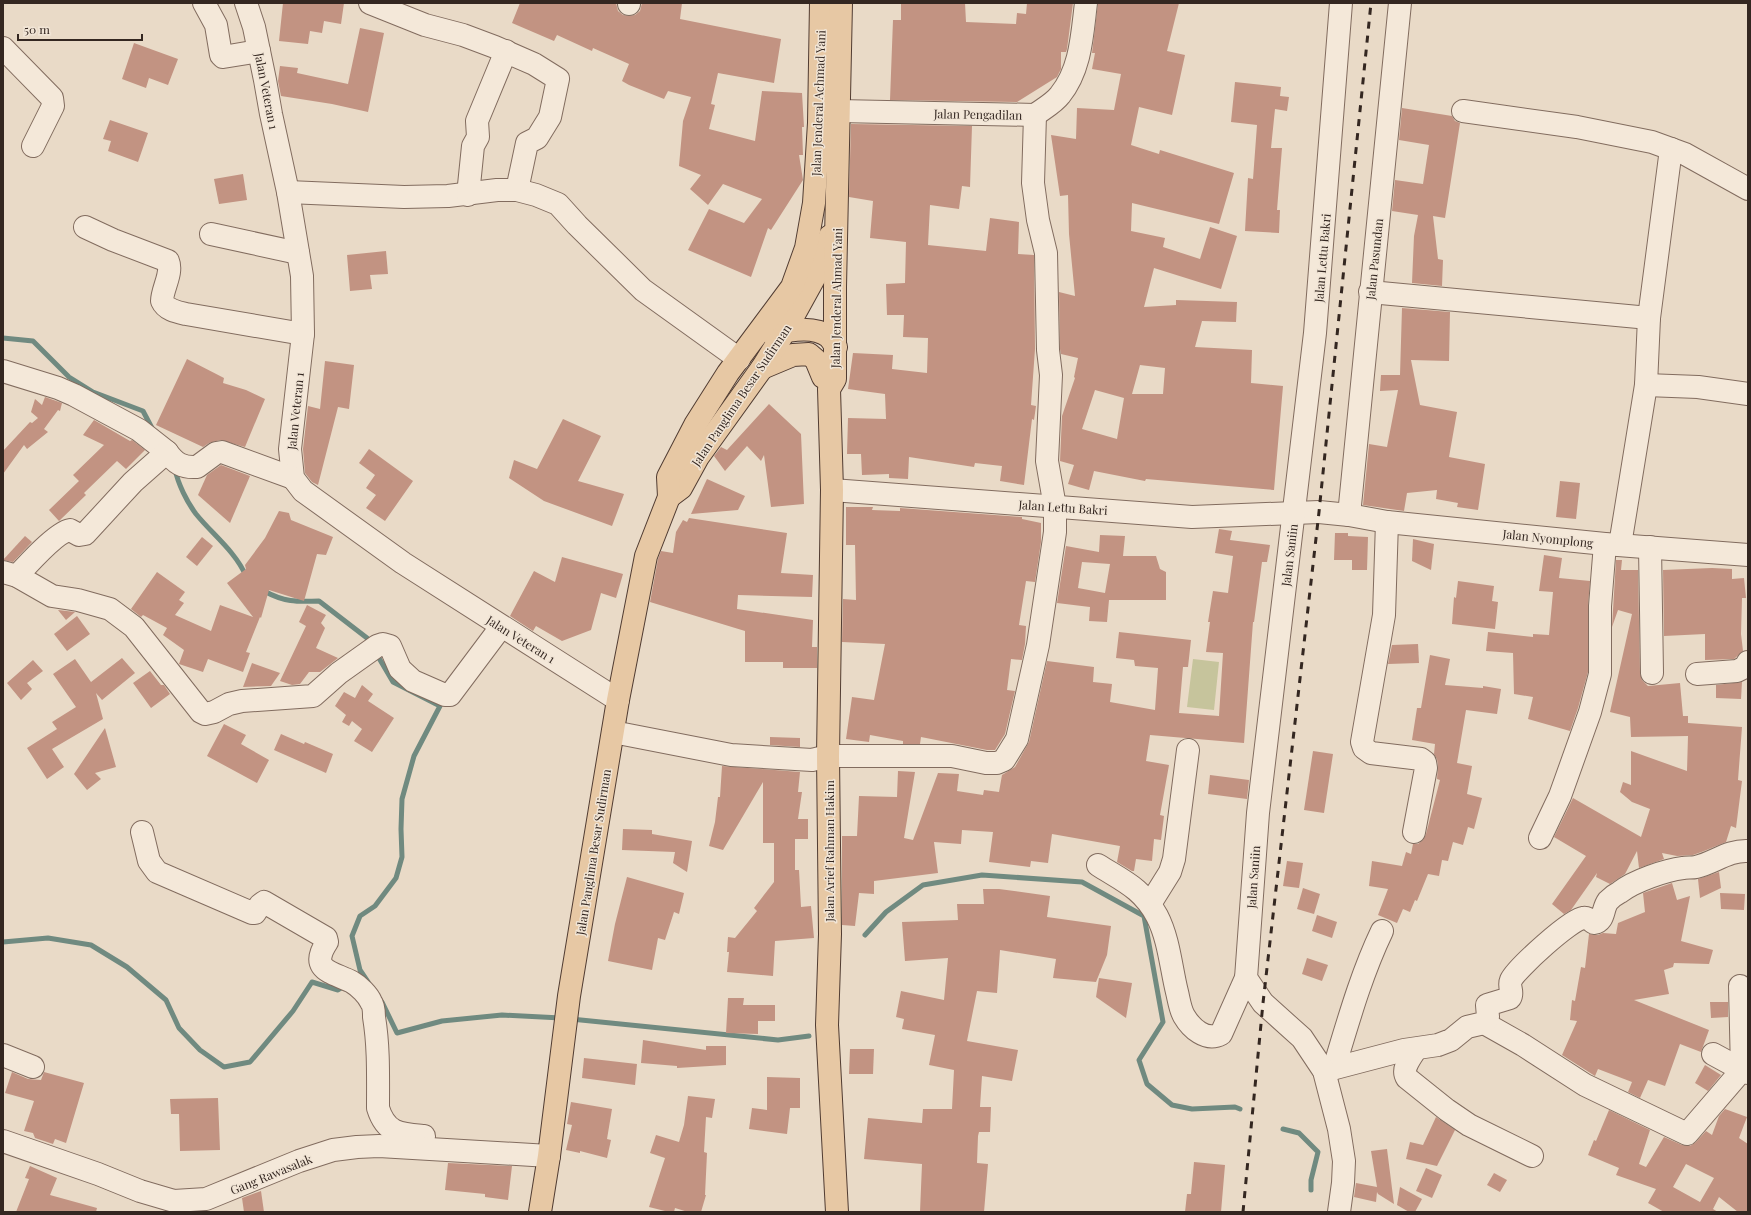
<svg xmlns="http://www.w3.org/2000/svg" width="1751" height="1215" font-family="'Playfair Display',serif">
<rect width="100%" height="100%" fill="#e9dac7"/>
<path fill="#c6c49c" d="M1193,659L1219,662L1214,710L1187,707Z"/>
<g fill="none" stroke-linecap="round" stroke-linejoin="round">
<g stroke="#708a80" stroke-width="5">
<path d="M3,338L33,341L69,377L93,392L143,411L153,430"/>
<path d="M175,469C178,484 187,502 196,514C213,535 235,551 246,576"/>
<path d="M264,591C284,602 296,602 319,601L367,638L371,644"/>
<path d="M865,935L886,912L923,885L982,875L1082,882L1144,916L1163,1022L1139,1060L1147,1084L1172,1105L1192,1109L1235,1107L1240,1109"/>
<path d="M3,942L48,938L91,945L127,967L166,1000L179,1028L200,1050L224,1067L250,1062L293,1011L312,982L338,990L346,985"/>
<path d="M368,982L360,970L352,936L360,916L375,906L396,878L402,857L401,829L402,799L414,756L440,706L393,682L376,653"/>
<path d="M382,1002L397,1033L442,1021L502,1015L561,1018"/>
<path d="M571,1019L778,1040L809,1036"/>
<path d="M1283,1129L1299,1133L1318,1152L1311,1180V1190"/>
</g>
</g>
<g fill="#c29382" fill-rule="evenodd">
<path d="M283,3H344L341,24L324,21L322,33L310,31L308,44L279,41Z"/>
<path d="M520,3H616L618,11L623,15L629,16L635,15L640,11L642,3H682L680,19L781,39L774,83L718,73L711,104L715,105L709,129L755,141L762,91L802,93L804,127H802L803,155H799L803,180L771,230L768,228L751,277L688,250L709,209L744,223L762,199L723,184L708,205L690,189L701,175L679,166L683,121L691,97L668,91L664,99L629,85L622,81L629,64L593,48L592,51L557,35L554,41L512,23Z"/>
<path d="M901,3H965L966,22L1016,24L1017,13L1026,14L1027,3H1073L1067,49L1066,52H1061V69L1057,77L1017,102L890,100L893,20H901Z"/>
<path d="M1098,3H1179L1167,51L1185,55L1172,115L1139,107L1131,145L1159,154L1160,150L1234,173L1219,224L1132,203L1131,231L1165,238L1163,247L1200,259L1210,227L1237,236L1221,289L1154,268L1144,307L1176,305V300L1237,302L1236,322L1202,321L1195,347L1252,350L1251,383L1283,386L1274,490L1146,479L1145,481L1094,471L1089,490L1068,484L1074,465L1060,461L1062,416L1075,378L1074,377L1078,358L1061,354L1060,349L1059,292L1075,296L1069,234L1068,195L1060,196L1051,135L1076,139L1077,108L1114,110L1121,74L1092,69L1095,53H1092ZM1140,365L1165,368L1163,394H1132ZM1095,390L1124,398L1117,439L1082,429Z"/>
<path d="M360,28L384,33L368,112L332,104L281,96L278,81L280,66L298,68L297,73L348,84Z"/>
<path d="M134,43L178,59L168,85L149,78L146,88L122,79Z"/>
<path d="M1235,82L1281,87L1280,96L1289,97L1287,111L1275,109L1271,148H1282L1277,210H1280L1279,233L1245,231L1248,178L1253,179L1257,125L1231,122Z"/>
<path d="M1402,108L1452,116L1455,121L1460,123L1445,218L1433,216L1438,259L1443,260L1442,286L1412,283L1414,236L1418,215L1392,211L1395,180L1423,184L1429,145L1399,140Z"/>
<path d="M110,120L148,133L138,162L108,151L111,141L103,139Z"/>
<path d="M851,124L972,126L970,187L962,186L959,209L930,205L928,245L986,251L990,218L1019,222L1018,254L1034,255L1035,349L1031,405L1036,406L1034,420L1032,419L1024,485L1000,481L1002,466L975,463L974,467L909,457L908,479L889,478V474L862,475L861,454H847L848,418L886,419L885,394L848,389L853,353L893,355L892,369L927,373L928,338L903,337L904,315H887L886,284L905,283L906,242L870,238L873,201L849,197Z"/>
<path d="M243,174L247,200L219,204L214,179Z"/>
<path d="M386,251L388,274L370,275L372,289L350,291L347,255Z"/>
<path d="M1402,308L1450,312L1449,361L1411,360L1420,405L1457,412L1449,457L1485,464L1478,510L1457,507L1458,503L1436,499L1437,490L1407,493L1404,511L1363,505L1369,444L1387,447L1398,390L1380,391L1381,375H1400Z"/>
<path d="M187,359L224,378L223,383L246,390L265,399L245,447L220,440L209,443L203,447L156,425Z"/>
<path d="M325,361L354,365L349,409L338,407L318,485L312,482L305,473L303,449L308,406L320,409Z"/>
<path d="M45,397L62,403L60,411L58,410L44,429L48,432L27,449L24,445L3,474V451L30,422L32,423L38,418L31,412L35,399L42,405Z"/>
<path d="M769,404L801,434L804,504L771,507L764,455L761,461L747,446L725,471L714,456L721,447L727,450Z"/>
<path d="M563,419L601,436L578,481L624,494L612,526L544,501L509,478L514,460L537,469Z"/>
<path d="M94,420L130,441L132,440L145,450L126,469L117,461L84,493L86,495L59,521L49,510L79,481L73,475L104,445L83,435Z"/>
<path d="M369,449L413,481L385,521L366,508L376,495L366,488L375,475L359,463Z"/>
<path d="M221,465L250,476L230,523L198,495L207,475Z"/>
<path d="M707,479L745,496L738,510L691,514Z"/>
<path d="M1560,481L1580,483L1576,519L1556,517Z"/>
<path d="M846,507H873L872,510L900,511V508L1022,517V519L1041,523V542L1035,582L1026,581L1019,625L1026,626L1025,644L1022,660L1011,659L1007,690L1015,691L1005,734L995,750H987L921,737L920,744H903V741L870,735L869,742L846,739L852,697L874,700L885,644L842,642L843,599L856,600L855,545H846Z"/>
<path d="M279,511L289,513L291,520L333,537L326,555L317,554L304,601L269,590L261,618L260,617L246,652L250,653L243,672L208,659L203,672L179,664L184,650L163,635L167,628L143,615L141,617L131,609L157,572L185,592L179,600L184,603L175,615L211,631L220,605L253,617L227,583L246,569L245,565L265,538Z"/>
<path d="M689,518L787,533L781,573L813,575L812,597L738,595L737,609L813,620L812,647H817V668H783V662H745V631L650,602L658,559L661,551L673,553L676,532L683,520L687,522Z"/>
<path d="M1219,529L1232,531L1230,540L1270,545L1267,562H1262L1254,622H1253L1244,743L1150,735L1146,761L1169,765L1160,815L1164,816L1161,840L1154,839L1152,861L1136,859L1134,871H1132L1117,862L1120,846L1052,834L1048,863L1031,861L1030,867L989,862L993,832L962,830L961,844L934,842L938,873L874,881V894L859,893L855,926L842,925V836H857L859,796L897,797L898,771L915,772L904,838L913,840L938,773L959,774L957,791L983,795L984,790L999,792L1002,775L1015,767L1029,742L1047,661L1094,667L1093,682L1112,684L1110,702L1155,710L1158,668L1135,666L1134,660L1116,658L1119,632L1191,640L1188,667H1183L1179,713L1219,716L1223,653L1206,652L1210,622H1208L1213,591L1228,593L1233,556L1215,553Z"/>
<path d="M1335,533H1348V536L1368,537L1367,570H1352V560H1334Z"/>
<path d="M1100,535L1125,536L1123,556H1156L1160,569L1166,572V600H1109L1107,622L1089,621L1090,607L1057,603L1066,546L1099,552ZM1082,562L1110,564L1105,593L1078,588Z"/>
<path d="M25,536L32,542L13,562L3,560Z"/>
<path d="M202,537L213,546L197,566L186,557Z"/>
<path d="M1413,539L1434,544L1431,570L1412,561Z"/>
<path d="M1544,555L1562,558L1559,578L1590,581L1588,606V672L1578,708L1570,731L1528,719L1533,697L1514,694L1513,653L1486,651L1488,632L1533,637V634L1549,635L1553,592L1539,591Z"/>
<path d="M562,557L623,574L616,598L601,593L591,630L562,641L536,626L533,631L510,616L534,571L555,582Z"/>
<path d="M1616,560H1622L1621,570H1638L1640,673L1642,680L1648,686L1680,683L1683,716H1688V723L1742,727L1738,780L1742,781L1736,828L1731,826L1726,842L1704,851L1693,855L1677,856L1662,853L1664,859L1639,868L1637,851L1625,874L1610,884L1596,877L1597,873L1571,910L1564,914L1552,904L1586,856L1554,837L1573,798L1641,837L1650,809L1632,802L1620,792L1623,782L1631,785V751L1687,771L1688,736L1631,737L1630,717L1610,712L1632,614L1618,610L1612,627Z"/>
<path d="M1712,568L1732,569V579L1744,578L1746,598H1742L1741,634L1743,651L1734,659L1705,660V634L1664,636L1663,570Z"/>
<path d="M1458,581L1494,586L1492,601L1498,602L1495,629L1452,624L1454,597L1456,598Z"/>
<path d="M307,605L326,615L321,623L325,628L316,648L338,658L320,672H309L300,684L292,685L280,681L306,626L299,622Z"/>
<path d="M58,610L75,612L66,620Z"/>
<path d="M77,616L90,634L67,651L54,634Z"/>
<path d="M1418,644L1419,663L1388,664L1392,645Z"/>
<path d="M1430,655L1450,659L1445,685L1483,688V686L1501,689L1497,714L1466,710L1457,763L1472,766L1467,794L1482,798L1474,829L1468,827L1463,845L1453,842L1448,861L1442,860L1439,876L1428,874L1417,901L1415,900L1410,912L1403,909L1397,923L1378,915L1388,889L1369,886L1372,861L1402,866L1406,852L1411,854L1413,844H1418L1423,840L1426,834L1440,780L1437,779L1438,766L1437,759L1434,754L1435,744L1412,740L1417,708H1421Z"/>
<path d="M122,658L135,673L102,700L96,693L103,719L52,749L64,767L47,779L27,748L57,729L52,722L76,707L53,674L75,659L91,682Z"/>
<path d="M33,660L43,671L27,683L32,689L21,700L7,683Z"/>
<path d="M252,663L280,673L271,686L243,687Z"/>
<path d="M150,671L161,685H164L170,694L151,708L133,683Z"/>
<path d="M1742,682L1741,699L1716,698V685Z"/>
<path d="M362,685L373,694L368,701L394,718L372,752L354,741L362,729L352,721L349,726L342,722L346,715L335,706L344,692L355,698Z"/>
<path d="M224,724L246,735L241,744L269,760L257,783L207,756Z"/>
<path d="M105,728L116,767L95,773L101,779L87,790L74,774Z"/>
<path d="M281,734L304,744L305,742L333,754L326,773L274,750Z"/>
<path d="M770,737L800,738V747L770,745Z"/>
<path d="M1313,751L1333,754L1324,813L1304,810Z"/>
<path d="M722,766L800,772L798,792H802L798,819H808V839H795V870H799L801,907L811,906L814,938L775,941L773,976L727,972L729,952H727L728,937L735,938L757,911L754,908L774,882V843H763V782L723,850L709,846L715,822L718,797H720Z"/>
<path d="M1210,775L1249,780L1247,799L1208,794Z"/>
<path d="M623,829L652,830V834L692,841L687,872L673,863L675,852L622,850Z"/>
<path d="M1287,861L1303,863L1299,888L1283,886Z"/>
<path d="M1719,872L1721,888L1700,898L1698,879Z"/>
<path d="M627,877L684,893L679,914L674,912L665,940L658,938L652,970L608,961L615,924Z"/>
<path d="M1672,883L1677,900L1690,896L1681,941L1713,950L1709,964L1674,963L1673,967L1664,970L1669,994L1634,1000L1709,1030L1701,1052L1680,1044L1665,1086L1648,1080L1640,1098L1628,1092L1632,1082L1598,1069L1595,1076L1562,1055L1577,1021L1570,1020L1572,1000L1575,1001L1581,967L1585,968L1589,934L1598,935L1603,933L1616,934L1618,923L1645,912L1643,893Z"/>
<path d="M1303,888L1320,894L1314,914L1297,909Z"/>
<path d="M983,889H999L1050,896L1047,917L1111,926L1107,955L1096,982L1053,978L1056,959L1000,950L997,993L977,991L967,1041L1018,1050L1012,1081L982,1076L980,1107H991L990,1132H979L978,1136L977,1163L988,1164L984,1212H920L922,1164L864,1159L868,1118L922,1123L923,1109H952L954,1070L929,1065L935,1035L902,1029L904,1019L896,1017L901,991L944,1000L948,958L905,961L902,922L958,920L957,904H984Z"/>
<path d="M1720,893L1745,894L1744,910L1721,909Z"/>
<path d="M1317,915L1337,922L1332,938L1312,931Z"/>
<path d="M1307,958L1328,965L1322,981L1302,974Z"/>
<path d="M1099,978L1132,983L1126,1018L1096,997Z"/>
<path d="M728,998H744L743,1005H775V1021H758V1034L726,1033Z"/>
<path d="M1710,1002H1728V1017L1711,1018Z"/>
<path d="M643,1040L706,1050V1046H726V1065L677,1068V1066L641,1063Z"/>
<path d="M850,1049H874L873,1074H849Z"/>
<path d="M584,1058L637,1064L635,1085L582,1078Z"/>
<path d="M1705,1065L1721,1075L1708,1091L1695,1083Z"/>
<path d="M12,1072L28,1079L41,1080L44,1072L84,1083L66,1143L55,1139L53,1144L35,1138L33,1133L24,1131L34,1101L5,1093Z"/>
<path d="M767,1077L800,1078V1108H790L787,1134L749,1129L752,1108L767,1110Z"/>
<path d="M688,1096L715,1099L712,1118L706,1117L704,1152L707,1153L705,1195H706L701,1212H688L675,1208L674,1212H669L649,1207L665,1158L650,1153L656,1135L679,1142L684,1125Z"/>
<path d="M218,1098L220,1150L180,1151L179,1114H171L170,1099Z"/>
<path d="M571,1102L612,1109L607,1139L611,1140L607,1158L580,1151V1153L566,1150L572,1125L567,1124Z"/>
<path d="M1725,1109L1747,1117L1739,1138L1748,1144V1212H1738L1719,1197L1713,1209L1718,1212H1664L1648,1203L1656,1189L1616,1175L1619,1168L1588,1155L1594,1140L1596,1141L1609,1110L1650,1130L1639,1164L1646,1167L1664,1137L1682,1145L1690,1146L1696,1142L1706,1131L1712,1135L1719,1116ZM1686,1164L1714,1178L1700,1202L1673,1187Z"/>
<path d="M1436,1117L1455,1130L1437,1166L1406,1159L1410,1142L1423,1145Z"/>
<path d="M1387,1149L1394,1204L1378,1194L1377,1192L1376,1202L1354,1197L1356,1183L1377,1187L1371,1151Z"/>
<path d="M1194,1162L1225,1165L1221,1212H1185L1187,1194H1191Z"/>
<path d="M448,1163L512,1166L508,1200L485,1197V1194L445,1190Z"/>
<path d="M30,1166L57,1178L50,1195L97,1208L96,1212H16L29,1179L25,1178Z"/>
<path d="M1426,1168L1442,1175L1432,1198L1416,1191Z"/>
<path d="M1494,1173L1507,1180L1500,1192L1487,1185Z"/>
<path d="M1400,1187L1422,1199L1415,1212H1409L1397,1205Z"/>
<path d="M261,1191L264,1212H244L242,1198Z"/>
</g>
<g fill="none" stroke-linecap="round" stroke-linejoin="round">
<defs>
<g id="minor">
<path d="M204,3L216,25L221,55L223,57L259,51"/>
<path d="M246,3L254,27L265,80L271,114L288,192L302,276L303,334L290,449L293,478L303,491L403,563L618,700"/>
<path d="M370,3L425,25L463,35L495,47L534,64L558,79L550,117L537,138L527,143L517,190"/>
<path d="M629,4V3"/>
<path d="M3,48L52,98L53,106L33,146"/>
<path d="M839,111L1035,115C1043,109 1054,103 1060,95C1081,69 1082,35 1086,3"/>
<path d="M1463,111L1577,127L1652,142L1685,154L1748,189"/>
<path d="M288,192L404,197L448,196L497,190H517L536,195L558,204L577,225L643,290L739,359"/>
<path d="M468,195L473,146L478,137L477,121L506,51"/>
<path d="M85,227L113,240L168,261C173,273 162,289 162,301C166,310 177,312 186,314L303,334"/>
<path d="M211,234L298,253"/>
<path d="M1370,292L1649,318"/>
<path d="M3,371L58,388L74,395L139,430L167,452"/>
<path d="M1646,385L1698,387L1748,394"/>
<path d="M832,490L1192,517L1319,512L1349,515L1387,522L1605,544L1748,555"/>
<path d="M1349,515L1400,3"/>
<path d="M1387,522L1384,615L1362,742L1364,748L1371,753L1421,759L1425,762L1426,768L1414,832"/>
<path d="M1620,545L1646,385L1649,318L1671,149"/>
<path d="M1650,547L1652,673"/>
<path d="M3,572L17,576L52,596L78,600L110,609L134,627L201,712L205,714L214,712L229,704L242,701L313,696L339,673L377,646L383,644L390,646L400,669L413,681L445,695H450L501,627"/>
<path d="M17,576C27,565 57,532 70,530L79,535L85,534L133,482L167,452C175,463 182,468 197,467L216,453L222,452L293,478"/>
<path d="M1697,674L1737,671L1745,667L1748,662"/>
<path d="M613,732L731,755L812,760L828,756H952L986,763H997L1004,760L1017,739L1038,645L1055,532V507L1047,461L1051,375L1048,350L1046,253L1038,220L1033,183L1035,115"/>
<path d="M142,832L149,861L157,872L252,913H255L260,905L264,902L326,938L327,942C308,971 333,972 352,982C359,986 368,995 371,1002C374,1006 374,1012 374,1017C379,1047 378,1078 378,1108C386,1134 401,1134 424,1136"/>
<path d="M1540,838L1560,796L1590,712L1600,674V606L1605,544"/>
<path d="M1098,865C1123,881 1142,888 1157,916C1169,939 1171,968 1177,992C1179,1000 1180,1009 1184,1016C1191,1028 1206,1042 1221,1034L1246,978"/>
<path d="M1150,904L1170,872L1174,859L1188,750"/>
<path d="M1484,1023L1523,1045L1585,1085L1687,1134L1742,1070L1740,986"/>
<path d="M1416,1049C1411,1057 1401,1069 1407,1078L1447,1110L1469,1125L1532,1156"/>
<path d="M1713,1054L1748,1073"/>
<path d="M3,1055L33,1067"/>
<path d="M1334,1068C1348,1022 1361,975 1382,931"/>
<path d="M1324,1071L1404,1050L1438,1045L1451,1040L1467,1027L1484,1023L1488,1017L1487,1005L1510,998C1514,992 1508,987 1511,980C1516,969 1571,919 1583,918C1587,917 1590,920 1594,923C1605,921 1602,909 1608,901C1611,898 1616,894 1620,892C1634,881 1666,870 1683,868C1687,867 1692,868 1696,867C1714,863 1728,850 1748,851"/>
<path d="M3,1141L98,1174L140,1191L174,1201L206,1199L299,1161L333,1150L357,1147L379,1146L549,1156"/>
<path d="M1339,1212L1343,1183L1344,1161L1339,1129L1324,1071L1302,1038L1263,1003L1246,978L1258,813L1315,333L1341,3"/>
</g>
<g id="major">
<path d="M773,334C789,330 815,325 829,337C832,340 834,344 836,347"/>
<path d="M762,368L793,355L809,354L816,360L823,377"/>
<path d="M669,497L681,488L698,457L762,368L785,331L817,273L830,236"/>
<path d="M540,1212L549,1156L569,996L618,700L646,556L669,497L668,477L695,425L728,373L792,287L806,248L814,203L819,123L821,3"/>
<path d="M837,1212L827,1025L830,934L828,756L832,490L829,389L835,379V287L841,3"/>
</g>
</defs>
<use href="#minor" stroke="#826c5f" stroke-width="24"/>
<use href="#major" stroke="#513c32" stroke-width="24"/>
<use href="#minor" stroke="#f4e8d9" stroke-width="22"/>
<use href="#major" stroke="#e7c8a4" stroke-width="22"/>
<path stroke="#342721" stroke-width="3" stroke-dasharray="7 7" stroke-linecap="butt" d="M1243,1212L1263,1003L1319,512L1371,3"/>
</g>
<g text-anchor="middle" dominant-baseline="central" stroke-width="3" stroke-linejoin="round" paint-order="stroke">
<g font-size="12" fill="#342721" stroke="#f1e5d6">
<text transform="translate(267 91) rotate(79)">Jalan Veteran 1</text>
<text transform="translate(818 103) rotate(-88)">Jalan Jenderal Achmad Yani</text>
<text transform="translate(978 114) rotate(1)">Jalan Pengadilan</text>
<text transform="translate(1322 258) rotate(-85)">Jalan Lettu Bakri</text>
<text transform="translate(1374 259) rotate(-84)">Jalan Pasundan</text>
<text transform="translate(836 298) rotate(-89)">Jalan Jenderal Ahmad Yani</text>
<text transform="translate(741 395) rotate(-56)">Jalan Panglima Besar Sudirman</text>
<text transform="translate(295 411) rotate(-84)">Jalan Veteran 1</text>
<text transform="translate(1063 507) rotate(4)">Jalan Lettu Bakri</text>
<text transform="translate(1548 538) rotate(6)">Jalan Nyomplong</text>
<text transform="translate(1289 555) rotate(-83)">Jalan Saniin</text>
<text transform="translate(521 639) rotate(32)">Jalan Veteran 1</text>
<text transform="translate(829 851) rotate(-90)">Jalan Arief Rahman Hakim</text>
<text transform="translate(593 852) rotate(-81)">Jalan Panglima Besar Sudirman</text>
<text transform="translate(1253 877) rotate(-86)">Jalan Saniin</text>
<text transform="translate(271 1174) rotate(-22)">Gang Rawasalak</text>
</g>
</g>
<rect width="1751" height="1215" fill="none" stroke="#342721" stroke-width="8"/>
<path d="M18 34v6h124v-6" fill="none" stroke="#342721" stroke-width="2"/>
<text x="24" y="34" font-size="12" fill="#342721" stroke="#f1e5d6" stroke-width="3" paint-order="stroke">50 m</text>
</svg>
